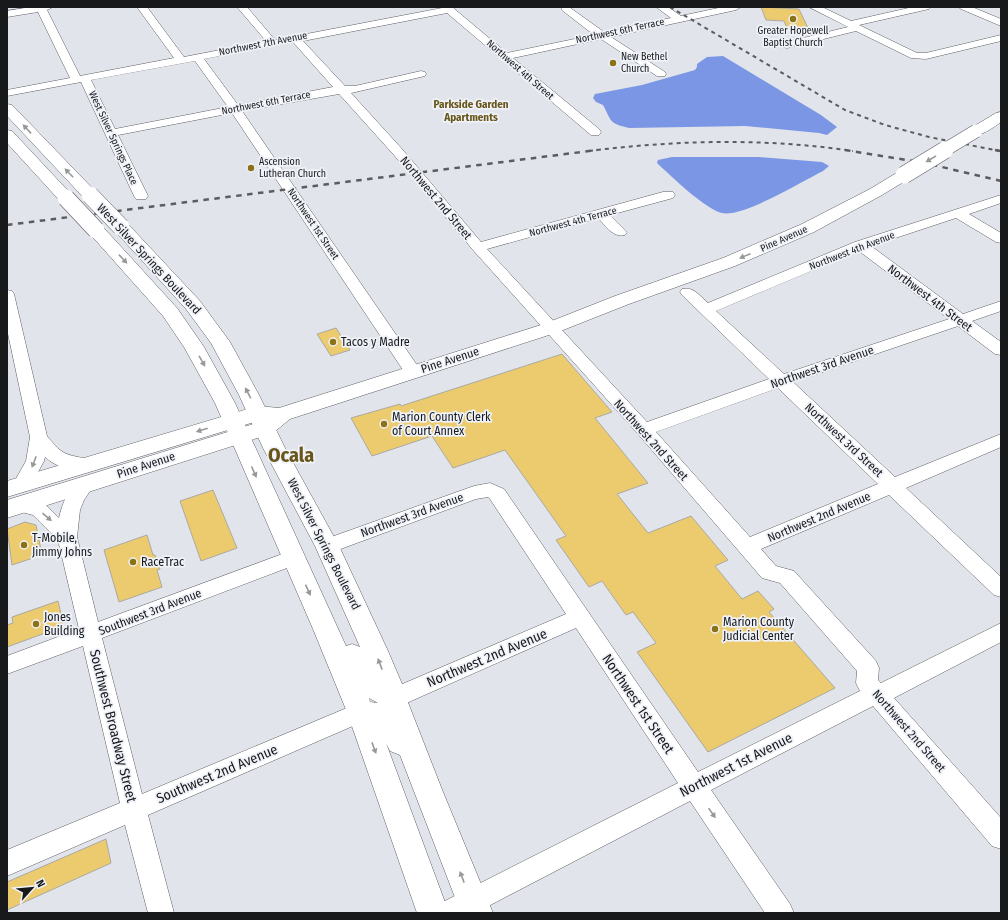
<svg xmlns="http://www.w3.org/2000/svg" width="1008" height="920" font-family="'Fira Sans Condensed',sans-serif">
<rect width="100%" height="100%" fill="#e2e4eb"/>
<g fill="#7a96e4">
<path d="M723,56L821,115L837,127L827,135L819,133L745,126L629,128C608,123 612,121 603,105L596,102L593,98L595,94L642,85L695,70L697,67V64L707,57Z"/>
<path d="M672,157H759L822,162L829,166L823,171C803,181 742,218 722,213C705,209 671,176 657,163L658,160Z"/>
</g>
<g fill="#ebcb6d" stroke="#aba9a3">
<path d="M761,7L799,9L808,28H787L784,21L766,20Z"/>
<path d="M336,328L350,350L331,356L317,334Z"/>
<path d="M562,354L612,412L595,418L648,483L617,494L648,533L691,516L728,560L715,566L742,599L758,591L774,609L769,612L835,688L708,752L637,652L656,643L633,612L626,615L602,581L589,587L556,540L566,536L505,450L453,468L432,436L372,456L351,418L400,404L401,406Z"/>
<path d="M213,490L237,548L201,561L180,501Z"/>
<path d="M25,522L36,525L42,555L12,565L7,529Z"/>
<path d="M147,535L153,555H155L160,569L157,570L162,587L119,602L104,550Z"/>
<path d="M58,601L63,622L59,628L7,647V625L13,623L12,617Z"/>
<path d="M106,839L111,863L7,910V882Z"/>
</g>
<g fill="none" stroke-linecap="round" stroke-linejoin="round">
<defs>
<g id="minor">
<path d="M31,7H53L47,10L80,76L174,58L137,7H147L184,57L266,41L237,7H247L275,40L442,8L441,7H452L507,53L594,35L563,11L561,9L563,7H569L604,32L671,18L656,7H668L681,16L723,7H741L736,10L611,37L665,72L666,74L665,76H657L601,39L513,58L599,129L601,132L599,135H591L447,13L303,41L345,86H355L421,71L425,72L426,74L425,76L351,93L402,149L481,242L663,192H673L675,195L673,198L610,215L627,232L625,235C613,238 606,226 598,218L487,249L647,422L769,379L682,295L680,292L682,289C693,286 700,296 708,303L855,242L1001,195V203L969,214L1001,233V243L996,242L956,218L871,246L963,314L1001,301V311L972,321L1001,342V355L995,354L958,326L793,382L895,477L1001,434V447L906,488L1001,577V597L994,595L889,495L761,549L776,566L794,571L876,661L879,668L878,680L881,683L1001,623V642L894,698L1001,818V849L992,846L873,706L711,790L790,904L794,913H765L690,801L475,913H435L439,904L678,783L576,628L402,705L394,708L386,705L383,698L386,691L566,614L490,499L488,497L476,499L327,554L320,551L317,546L320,541L474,486L490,483L504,489L698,772L860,691L856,683L857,671L780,583L762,578L638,434L473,250L394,155L339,94L242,111L419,368L421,372L419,376L413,377L407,376L232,113L118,135L148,196L146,199H136L134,196L81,82L7,96V90L70,78L38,12L7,17V11ZM293,42L333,87L238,105L204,59ZM195,61L228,107L115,129L91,80ZM859,251L949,319L784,374L716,311ZM778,388L878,484L750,537L656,432Z"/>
<path d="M809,7H822L851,21L913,7H931L929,9L859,25L917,53H926L1001,35V41L926,59L911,58L856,31L787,48L783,47L782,45L783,43L848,27Z"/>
<path d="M959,7H972L1001,19V26L961,9Z"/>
<path d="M7,290L12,291L14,294L47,436C65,458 65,453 90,460L93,465L90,470C76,474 56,467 45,457L44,461L29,489L22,491L15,489L13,484L26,461L30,437L7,329Z"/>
<path d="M85,478L92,480L94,485L84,500L80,510L77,537L98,622L293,550L300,553L303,558L300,563L102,638L142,794L361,702L369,705L372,712L369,719L148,815L174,913H148L125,825L7,876V850L120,803L83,646L7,674V656L79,629L58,540L33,515L14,510L12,505L14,500L21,498L46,505L59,518C62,504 70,483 85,478Z"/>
</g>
<g id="major">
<path d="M7,104L12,105L96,192L98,195L96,198L90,200L84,198L7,116Z"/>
<path d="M7,130L12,131L72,195L74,198L72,201L66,203L60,201L7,143Z"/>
<path d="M121,222L127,223L200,301L230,342L259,395L285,448L339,546L388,651L408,698L407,700L443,792L493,913H461L400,755L390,751L386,743L449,913H417L347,712L313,629L215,403L184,347L163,316L90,234L88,230L90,226L96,225L102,226L177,308L204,347L235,403L346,646L352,644L360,647L315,546L263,448L239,395L211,343L186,309L115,231L113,227L115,223ZM369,698L378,703L370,702Z"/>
</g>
<g id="highway">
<path d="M1001,112V122C992,128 982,137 971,134L969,131L971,128L996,113Z"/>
<path d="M904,170L910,172L912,175L910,178L882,195L814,232L735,266L629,304L558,332L290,419L273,433L7,518V500L257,423L261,420L7,497V481L258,406L279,408L544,324L615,296L723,258L802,224L870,189L898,172Z"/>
</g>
</defs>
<use href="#minor" stroke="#5d5f64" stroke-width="1"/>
<use href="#major" stroke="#5d5f64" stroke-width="1"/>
<use href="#highway" stroke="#5d5f64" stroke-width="1"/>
<use href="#minor" fill="#fff" fill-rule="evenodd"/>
<use href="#major" fill="#fff" fill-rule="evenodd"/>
<use href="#highway" fill="#fff" fill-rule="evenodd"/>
<g stroke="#5b5c60" stroke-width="2" stroke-dasharray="4 4" stroke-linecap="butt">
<path d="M670,7L845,110L885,125L929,137L1000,151"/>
<path d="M589,151C676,140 766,138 853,151"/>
</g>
<g stroke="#5b5c60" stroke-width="2.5" stroke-dasharray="5.5 5.5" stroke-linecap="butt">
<path d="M845,150L925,163L1001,181"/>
<path d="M995,150L1001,151"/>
<path d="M7,225L597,150"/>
</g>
<defs>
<g id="major-bridge">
<path d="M90,195L121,227"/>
<path d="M66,198L96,230"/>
</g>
<path id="highway-bridge-far1" d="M943,151L976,131"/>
<path id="highway-bridge" d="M904,175L945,150"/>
</defs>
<use href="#major-bridge" stroke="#5d5f64" stroke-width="18" stroke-linecap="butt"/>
<use href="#highway-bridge-far1" stroke="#5d5f64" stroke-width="14" stroke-linecap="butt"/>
<use href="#highway-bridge" stroke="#5d5f64" stroke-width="18" stroke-linecap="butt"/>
<use href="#major-bridge" stroke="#fff" stroke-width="17"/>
<use href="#highway-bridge-far1" stroke="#fff" stroke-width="13"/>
<use href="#highway-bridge" stroke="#fff" stroke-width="17"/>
</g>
<defs><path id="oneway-solid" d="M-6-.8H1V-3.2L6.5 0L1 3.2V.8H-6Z"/></defs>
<g fill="#979898">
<use href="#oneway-solid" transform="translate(27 129) rotate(-133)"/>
<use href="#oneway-solid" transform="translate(931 159) rotate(149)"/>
<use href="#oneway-solid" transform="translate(69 173) rotate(-134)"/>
<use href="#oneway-solid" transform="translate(745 256) rotate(158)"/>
<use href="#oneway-solid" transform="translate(123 259) rotate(47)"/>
<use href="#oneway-solid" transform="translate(202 361) rotate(60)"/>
<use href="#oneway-solid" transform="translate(248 393) rotate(-118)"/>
<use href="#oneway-solid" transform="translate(202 430) rotate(163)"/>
<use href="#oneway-solid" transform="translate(34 462) rotate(111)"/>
<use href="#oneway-solid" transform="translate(254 472) rotate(66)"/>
<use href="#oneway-solid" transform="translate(47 517) rotate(41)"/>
<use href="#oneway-solid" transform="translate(308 590) rotate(65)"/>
<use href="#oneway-solid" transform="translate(380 664) rotate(-111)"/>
<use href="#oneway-solid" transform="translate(374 748) rotate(70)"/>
<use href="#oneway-solid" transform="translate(712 813) rotate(55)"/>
<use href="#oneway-solid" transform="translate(462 877) rotate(-111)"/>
</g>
<g fill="#8c7216" stroke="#eff2f8" stroke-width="1.5">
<circle cx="793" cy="19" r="4"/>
<circle cx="613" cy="63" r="4"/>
<circle cx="251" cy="168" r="4"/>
<circle cx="333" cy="342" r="4"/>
<circle cx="384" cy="424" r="4"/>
<circle cx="24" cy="545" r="4"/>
<circle cx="133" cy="562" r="4"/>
<circle cx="36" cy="624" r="4"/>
<circle cx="715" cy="629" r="4"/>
</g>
<g text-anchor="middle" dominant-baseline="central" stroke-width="3.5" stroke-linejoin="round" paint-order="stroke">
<g font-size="10" fill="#18191b" stroke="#eff2f8">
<text transform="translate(620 31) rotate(-12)">Northwest 6th Terrace</text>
<text transform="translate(263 44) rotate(-11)">Northwest 7th Avenue</text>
<text transform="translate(520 70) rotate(41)">Northwest 4th Street</text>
<text transform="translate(266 103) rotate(-11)">Northwest 6th Terrace</text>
<text transform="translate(113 138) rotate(65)">West Silver Springs Place</text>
<text transform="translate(573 222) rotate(-15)">Northwest 4th Terrace</text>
<text transform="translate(313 224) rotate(56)">Northwest 1st Street</text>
<text transform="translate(784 239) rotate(-24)">Pine Avenue</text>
<text transform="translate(852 251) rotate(-21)">Northwest 4th Avenue</text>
</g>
<g font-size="10" fill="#18191b" stroke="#eff2f8" text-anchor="start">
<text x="793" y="31" text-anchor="middle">Greater Hopewell<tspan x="793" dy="12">Baptist Church</tspan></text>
<text x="621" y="57">New Bethel<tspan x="621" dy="12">Church</tspan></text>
<text x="259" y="162">Ascension<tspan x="259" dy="12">Lutheran Church</tspan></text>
</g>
<g font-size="11" font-weight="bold" fill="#675519" stroke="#eff2f8">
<text x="471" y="104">Parkside Garden<tspan x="471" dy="13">Apartments</tspan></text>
</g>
<g font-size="12" fill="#18191b" stroke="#eff2f8">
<text transform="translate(436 198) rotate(50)">Northwest 2nd Street</text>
<text transform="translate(149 259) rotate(47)">West Silver Springs Boulevard</text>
<text transform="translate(930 298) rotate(37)">Northwest 4th Street</text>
<text transform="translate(450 360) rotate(-18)">Pine Avenue</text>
<text transform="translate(822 367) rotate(-19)">Northwest 3rd Avenue</text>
<text transform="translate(651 440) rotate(48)">Northwest 2nd Street</text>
<text transform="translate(844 440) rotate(43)">Northwest 3rd Street</text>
<text transform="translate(146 465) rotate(-18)">Pine Avenue</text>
<text transform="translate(412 515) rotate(-20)">Northwest 3rd Avenue</text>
<text transform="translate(819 517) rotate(-23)">Northwest 2nd Avenue</text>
<text transform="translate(324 544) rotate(63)">West Silver Springs Boulevard</text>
<text transform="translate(150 612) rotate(-21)">Southwest 3rd Avenue</text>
<text transform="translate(909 731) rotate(49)">Northwest 2nd Street</text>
</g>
<g font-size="12" fill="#18191b" stroke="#eff2f8" text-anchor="start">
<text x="341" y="342">Tacos y Madre</text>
<text x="392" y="417">Marion County Clerk<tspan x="392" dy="14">of Court Annex</tspan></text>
<text x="32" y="538">T-Mobile,<tspan x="32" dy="14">Jimmy Johns</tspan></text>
<text x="141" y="562">RaceTrac</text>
<text x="44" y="617">Jones<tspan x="44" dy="14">Building</tspan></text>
<text x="723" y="622">Marion County<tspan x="723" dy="14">Judicial Center</tspan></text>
</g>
<g font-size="14" fill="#18191b" stroke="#eff2f8">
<text transform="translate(487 658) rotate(-23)">Northwest 2nd Avenue</text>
<text transform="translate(638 704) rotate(56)">Northwest 1st Street</text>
<text transform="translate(113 726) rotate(76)">Southwest Broadway Street</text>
<text transform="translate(736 765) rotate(-27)">Northwest 1st Avenue</text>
<text transform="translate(217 774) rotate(-23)">Southwest 2nd Avenue</text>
</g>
<g font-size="20" font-weight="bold" fill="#675519" stroke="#eff2f8">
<text x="291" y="455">Ocala</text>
</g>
</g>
<rect width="1008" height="920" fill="none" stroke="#18191b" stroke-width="16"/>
<g transform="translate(32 888) rotate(63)" stroke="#eff2f8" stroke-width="3" paint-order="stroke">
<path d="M0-3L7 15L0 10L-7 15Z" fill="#18191b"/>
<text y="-6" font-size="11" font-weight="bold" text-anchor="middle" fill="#18191b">N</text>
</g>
</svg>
